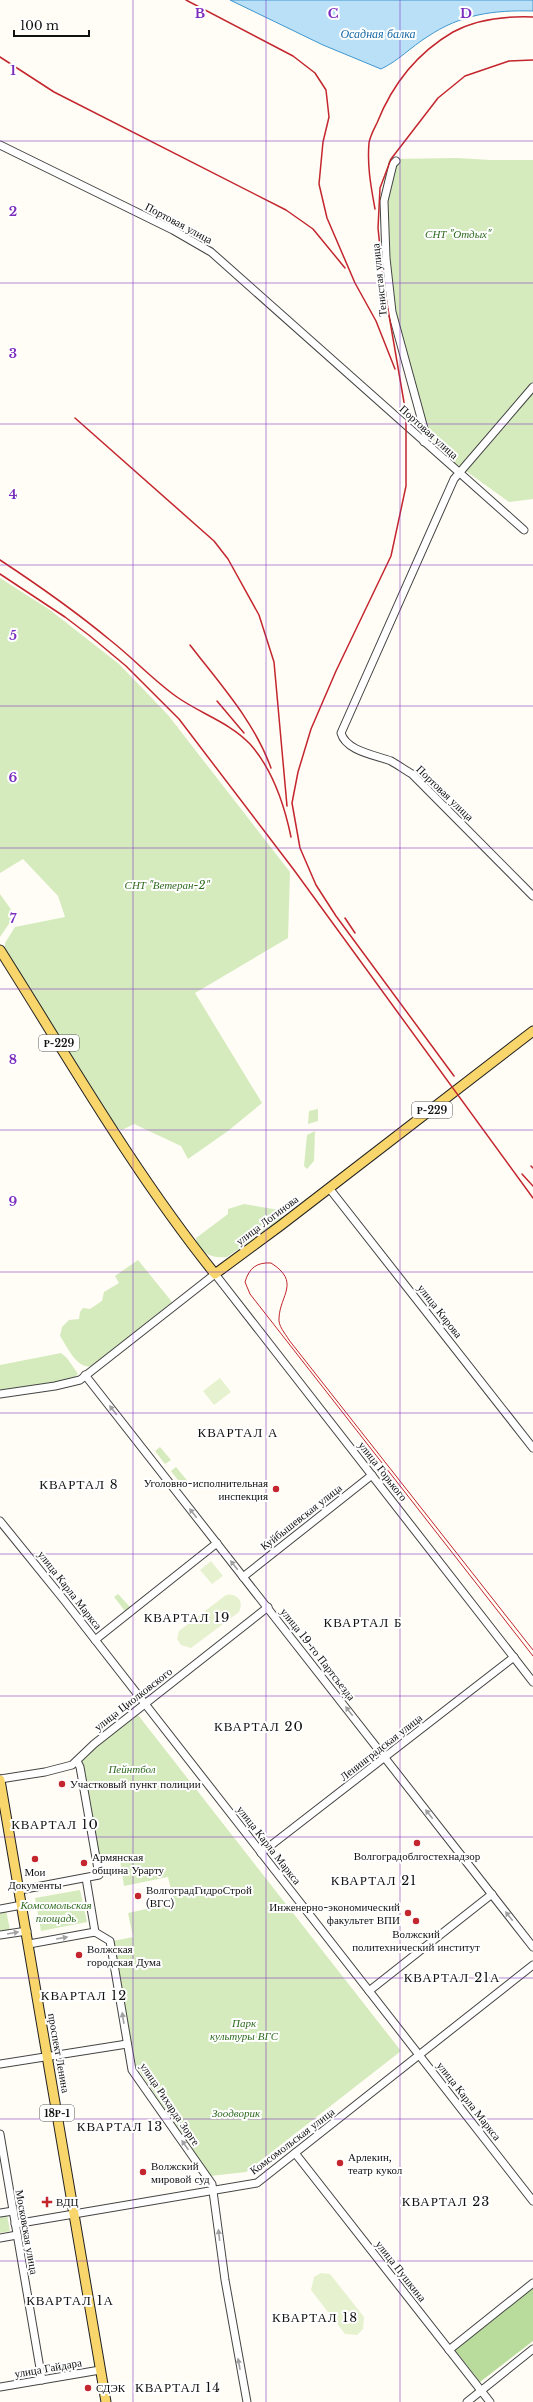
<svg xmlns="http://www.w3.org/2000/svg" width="533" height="2402" font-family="'Libre Baskerville',serif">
<rect width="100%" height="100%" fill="#fffdf5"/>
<g fill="#d5ebbd">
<path d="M457,158L491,160H533V499L509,502L423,440L388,309L379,204L389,159Z"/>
<path d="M0,578L50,610L119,664L168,715L290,872L288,938L195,993L262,1103L228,1131L188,1159L181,1146L134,1124L122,1130L117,1128L5,950V943L15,927L65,917L58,896L23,859L0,873Z"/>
<path d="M0,894L15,915L0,937Z"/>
<path d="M318,1109V1121L308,1124L309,1111Z"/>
<path d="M315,1131L314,1161L307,1169L304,1166L307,1135Z"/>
<path d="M244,1204L279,1210L282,1218L227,1257C214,1259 197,1253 196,1238L228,1214V1209Z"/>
<path d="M138,1260L172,1302L92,1366C77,1370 67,1346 60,1336L62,1327L69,1320L79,1319L80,1312L83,1308L90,1309L102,1301L104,1292L119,1283L115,1276Z"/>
<path d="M61,1353L67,1358L78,1374L72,1379L0,1391V1365Z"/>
<path d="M160,1447L171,1460L165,1464L155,1451Z"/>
<path d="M176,1467L190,1484L184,1488L171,1471Z"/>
<path d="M118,1594L130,1607L125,1611L114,1597Z"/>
<path d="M138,1715L401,2051L246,2172L210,2176L136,2066L113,1941L133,1937L128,1913L174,1903L168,1877L124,1886L120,1860L100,1863L81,1758Z"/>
<path d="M80,1890L87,1922L41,1931L35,1898Z"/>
<path d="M6,1910L10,1930L0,1931V1912Z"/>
<path d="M7,2215L10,2231L0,2233V2216Z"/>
</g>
<path fill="#b9dc9c" d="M533,2287V2341L480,2382L454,2349Z"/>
<g fill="#e6f2cf">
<path d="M220,1378L231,1392L214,1405L203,1391Z"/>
<path d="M211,1561L223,1576L212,1584L200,1570Z"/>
<path d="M226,1595C238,1593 244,1602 239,1612L191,1648L181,1645L177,1639L179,1631Z"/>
<path d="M321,2273L330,2274L364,2317L363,2329L357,2335L345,2334L311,2290L314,2277Z"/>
</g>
<path fill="#b9e0f7" stroke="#3f96cf" d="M230,0H533V11C494,10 461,14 427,37C411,47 398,61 381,69L323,45Z"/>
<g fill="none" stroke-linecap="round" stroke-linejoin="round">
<defs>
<g id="minor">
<path d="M0,145L173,230L211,252L524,530"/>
<path d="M396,161L393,164L384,201L386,258L392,312L426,436L424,442"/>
<path d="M533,387L454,479L341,733C346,751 375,755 391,761C398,765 405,770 412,774L533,896"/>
<path d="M329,1188L533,1448"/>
<path d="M85,1375L533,1947"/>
<path d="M0,1394L55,1386L80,1380L215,1274L533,1682"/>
<path d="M0,1521L64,1600L533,2201"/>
<path d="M243,1577L372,1475"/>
<path d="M95,1640L217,1543"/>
<path d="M0,1779L45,1772L72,1765L94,1744L268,1607"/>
<path d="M261,1853L514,1657"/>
<path d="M86,1878L95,1932"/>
<path d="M20,1890L99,1875L80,1767L77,1761"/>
<path d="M0,1909L22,1905"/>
<path d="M95,1932L110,1941L132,2070L212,2184L225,2280L247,2402"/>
<path d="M0,1935L27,1931"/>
<path d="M29,1944L95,1932"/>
<path d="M369,1991L492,1894"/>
<path d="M0,2064L127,2044"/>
<path d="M0,2134L42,2380"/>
<path d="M295,2153L490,2402"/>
<path d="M0,2213L13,2211"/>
<path d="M15,2224L257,2183L533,1965"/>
<path d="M0,2238L17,2235"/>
<path d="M449,2350L533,2283"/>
<path d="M0,2387L100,2370"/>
<path d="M467,2402L533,2349"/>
</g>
<g id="major">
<path d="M0,950C69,1059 134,1173 215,1274L280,1226L533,1031"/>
<path d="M0,1780L106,2402"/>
</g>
</defs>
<use href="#minor" stroke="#444" stroke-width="9"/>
<use href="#major" stroke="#222" stroke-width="11"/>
<use href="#minor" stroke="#fff" stroke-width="7"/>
<use href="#major" stroke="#f9d66b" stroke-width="9"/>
<path stroke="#c4262e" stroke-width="1" d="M533,1650L289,1340C285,1333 278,1326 279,1318C280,1295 301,1282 271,1263C257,1262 249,1268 245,1282L250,1294L533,1656"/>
<g stroke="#c4262e" stroke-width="1.5">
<path d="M186,0L293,56L315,73L326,90L329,117L323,142L319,184L327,218L355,283L376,321L395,369"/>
<path d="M0,57L54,92L286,210L313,229L345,268"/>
<path d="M375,209C371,187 367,166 369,143C370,136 374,129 377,123C392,85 417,53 453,32C477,19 507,16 533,17"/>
<path d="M75,418L214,541L228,559L259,615L274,662L287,806"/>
<path d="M0,560C38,585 75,611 110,640C133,658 153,680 177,697C201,714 229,722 250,744C273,770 284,803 291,837"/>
<path d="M0,574L65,617L90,636L126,666L179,719L294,870L533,1198"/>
<path d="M190,645C220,684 254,721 271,768"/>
<path d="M217,701L244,733"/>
<path d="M345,918L355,933"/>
<path d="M454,1076L336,916L316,885L300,848L292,803L298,772L311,729L336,671L391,556L406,486V414L384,286L378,228L380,188L391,159L438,98L465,76L509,61L533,60"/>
<path d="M531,1166L533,1168"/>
<path d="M522,1174L533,1186"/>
</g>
</g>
<defs><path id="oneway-solid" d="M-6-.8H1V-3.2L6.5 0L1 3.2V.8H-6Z"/></defs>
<g fill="#a0a0a0">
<use href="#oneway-solid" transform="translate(113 1410) rotate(-128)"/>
<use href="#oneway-solid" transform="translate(193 1513) rotate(-128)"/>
<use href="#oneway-solid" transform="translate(234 1565) rotate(-128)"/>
<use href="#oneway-solid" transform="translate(349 1711) rotate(-128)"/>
<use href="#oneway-solid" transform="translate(429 1814) rotate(-128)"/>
<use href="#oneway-solid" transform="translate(509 1916) rotate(-128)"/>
<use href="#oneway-solid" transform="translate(13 1933) rotate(-10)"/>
<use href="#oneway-solid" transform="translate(62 1938) rotate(-10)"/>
<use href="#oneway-solid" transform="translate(123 2018) rotate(-99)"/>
<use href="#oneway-solid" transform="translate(185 2145) rotate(-125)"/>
<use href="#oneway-solid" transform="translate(219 2235) rotate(-97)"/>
<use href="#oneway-solid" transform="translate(239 2364) rotate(-101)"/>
</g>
<path fill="none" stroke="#7b2cbf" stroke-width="1" stroke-opacity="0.55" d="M133,0V2402M266,0V2402M400,0V2402M0,141H533M0,283H533M0,424H533M0,565H533M0,706H533M0,848H533M0,989H533M0,1130H533M0,1272H533M0,1413H533M0,1554H533M0,1696H533M0,1837H533M0,1978H533M0,2119H533M0,2261H533"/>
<g fill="#c4262e" stroke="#fff" stroke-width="1.5">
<circle cx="276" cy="1489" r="4"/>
<circle cx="62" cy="1784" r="4"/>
<circle cx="417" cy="1843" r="4"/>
<circle cx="35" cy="1859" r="4"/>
<circle cx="84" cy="1863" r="4"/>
<circle cx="138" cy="1896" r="4"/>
<circle cx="408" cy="1913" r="4"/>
<circle cx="416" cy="1921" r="4"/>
<circle cx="79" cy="1955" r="4"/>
<circle cx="340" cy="2163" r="4"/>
<circle cx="143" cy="2172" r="4"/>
<path d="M45 2196h4v4h4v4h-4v4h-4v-4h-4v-4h4z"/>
<circle cx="88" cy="2388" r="4"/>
</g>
<g text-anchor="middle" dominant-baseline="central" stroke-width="4" stroke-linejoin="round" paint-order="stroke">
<g fill="#fff" stroke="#585858" stroke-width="1">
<rect x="39" y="1035" width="40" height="16" rx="3"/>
<rect x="412" y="1102" width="40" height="16" rx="3"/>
<rect x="40" y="2105" width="34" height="16" rx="3"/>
</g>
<g font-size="10" font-weight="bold" fill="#111">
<text x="59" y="1043">Р-229</text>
<text x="432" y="1110">Р-229</text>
<text x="57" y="2113">18Р-1</text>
</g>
<g font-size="11" fill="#111" stroke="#fff">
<text transform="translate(179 223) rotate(28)">Портовая улица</text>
<text transform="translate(379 280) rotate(-96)">Тенистая улица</text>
<text transform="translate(429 432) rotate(42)">Портовая улица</text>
<text transform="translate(445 793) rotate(44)">Портовая улица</text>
<text transform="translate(267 1220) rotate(-37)">улица Логинова</text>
<text transform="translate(440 1311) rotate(52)">улица Кирова</text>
<text transform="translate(383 1471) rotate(52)">улица Горького</text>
<text transform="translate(301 1517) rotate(-38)">Куйбышевская улица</text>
<text transform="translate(70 1590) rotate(52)">улица Карла Маркса</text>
<text transform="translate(318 1654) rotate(52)">улица 19-го Партсъезда</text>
<text transform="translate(133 1699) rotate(-38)">улица Циолковского</text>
<text transform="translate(381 1747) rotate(-38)">Ленинградская улица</text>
<text transform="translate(269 1845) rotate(52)">улица Карла Маркса</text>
<text transform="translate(59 2053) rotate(80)">проспект Ленина</text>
<text transform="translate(469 2101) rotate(52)">улица Карла Маркса</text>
<text transform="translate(170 2104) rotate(56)">улица Рихарда Зорге</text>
<text transform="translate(292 2141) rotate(-37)">Комсомольская улица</text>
<text transform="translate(27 2232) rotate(80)">Московская улица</text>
<text transform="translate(401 2271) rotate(52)">улица Пушкина</text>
<text transform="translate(48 2368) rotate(-10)">улица Гайдара</text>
</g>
<g font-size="11" font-style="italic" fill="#2f6b1f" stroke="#fff">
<text x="458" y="234">СНТ "Отдых"</text>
<text x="167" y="885">СНТ "Ветеран-2"</text>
<text x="132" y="1769">Пейнтбол</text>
<text x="56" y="1905">Комсомольская<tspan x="56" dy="13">площадь</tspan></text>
<text x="244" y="2023">Парк<tspan x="244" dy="13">культуры ВГС</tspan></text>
<text x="236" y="2113">Зоодворик</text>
</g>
<g font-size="11" fill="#111" stroke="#fff" text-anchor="start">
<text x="268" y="1483" text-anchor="end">Уголовно-исполнительная<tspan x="268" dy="13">инспекция</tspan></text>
<text x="70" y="1784">Участковый пункт полиции</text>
<text x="417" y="1856" text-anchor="middle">Волгоградоблгостехнадзор</text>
<text x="92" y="1857">Армянская<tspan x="92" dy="13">община Урарту</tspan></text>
<text x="35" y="1872" text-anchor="middle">Мои<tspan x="35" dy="13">Документы</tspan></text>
<text x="146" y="1890">ВолгоградГидроСтрой<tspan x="146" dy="13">(ВГС)</tspan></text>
<text x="400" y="1907" text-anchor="end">Инженерно-экономический<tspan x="400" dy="13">факультет ВПИ</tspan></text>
<text x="416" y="1934" text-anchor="middle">Волжский<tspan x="416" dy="13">политехнический институт</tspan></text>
<text x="87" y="1949">Волжская<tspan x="87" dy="13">городская Дума</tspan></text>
<text x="348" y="2157">Арлекин,<tspan x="348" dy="13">театр кукол</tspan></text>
<text x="151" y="2166">Волжский<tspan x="151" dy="13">мировой суд</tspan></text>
<text x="56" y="2202">ВДЦ</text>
<text x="96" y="2388">СДЭК</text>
</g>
<g font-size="12" font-style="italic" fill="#1768a6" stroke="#fff">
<text x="378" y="33">Осадная балка</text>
</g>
<g font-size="13" letter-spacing="1" fill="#111" stroke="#fff">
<text x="238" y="1432">КВАРТАЛ А</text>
<text x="79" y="1484">КВАРТАЛ 8</text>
<text x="187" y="1617">КВАРТАЛ 19</text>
<text x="363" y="1622">КВАРТАЛ Б</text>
<text x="259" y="1726">КВАРТАЛ 20</text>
<text x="55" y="1824">КВАРТАЛ 10</text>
<text x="374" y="1880">КВАРТАЛ 21</text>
<text x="452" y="1977">КВАРТАЛ 21А</text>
<text x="84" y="1995">КВАРТАЛ 12</text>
<text x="120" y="2126">КВАРТАЛ 13</text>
<text x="446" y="2201">КВАРТАЛ 23</text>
<text x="70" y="2300">КВАРТАЛ 1А</text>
<text x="315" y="2317">КВАРТАЛ 18</text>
<text x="178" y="2387">КВАРТАЛ 14</text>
</g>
</g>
<g font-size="13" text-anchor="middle" font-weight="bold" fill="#7b2cbf" stroke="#fff" stroke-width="4" stroke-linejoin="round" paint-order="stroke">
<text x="200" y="18">B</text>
<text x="333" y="18">C</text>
<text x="466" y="18">D</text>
<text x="13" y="75">1</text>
<text x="13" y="216">2</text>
<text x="13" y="358">3</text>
<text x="13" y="499">4</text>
<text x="13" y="640">5</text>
<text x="13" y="782">6</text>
<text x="13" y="923">7</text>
<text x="13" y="1064">8</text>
<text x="13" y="1206">9</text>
</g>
<path d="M14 30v6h75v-6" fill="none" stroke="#111111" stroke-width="2"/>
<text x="20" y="30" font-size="12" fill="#111111" stroke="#ffffff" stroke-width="3" paint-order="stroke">100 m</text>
</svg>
